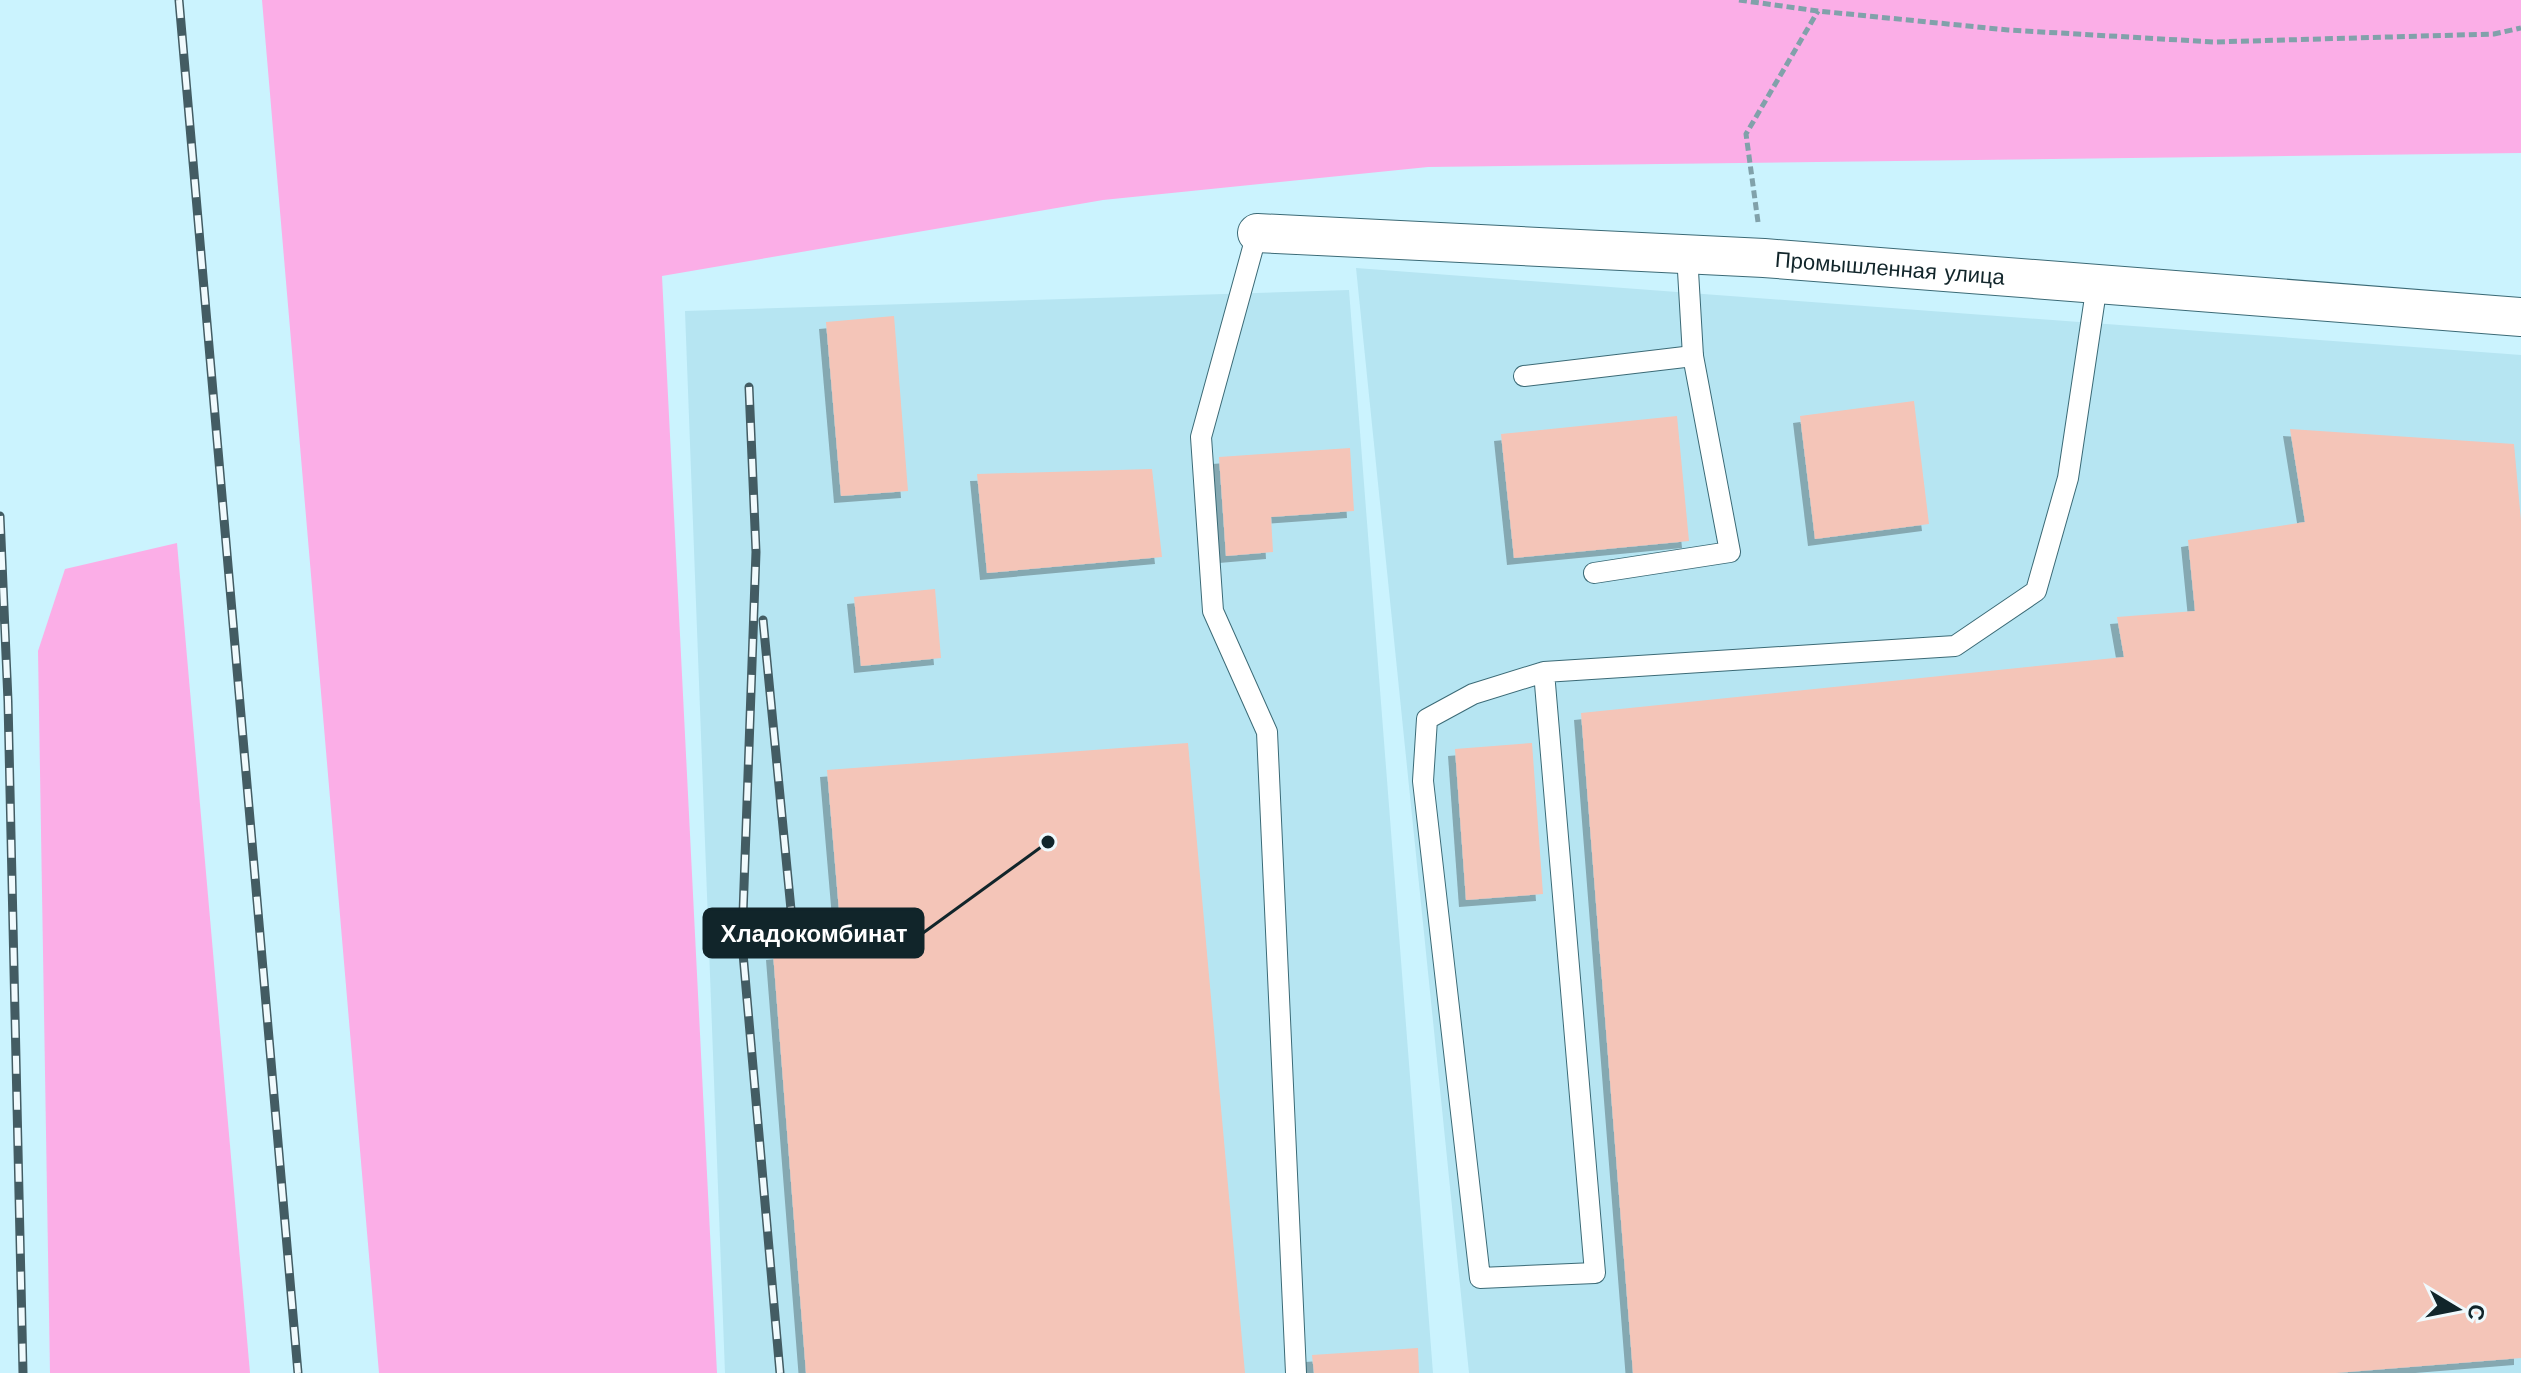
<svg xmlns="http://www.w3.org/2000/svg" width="2521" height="1373" font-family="'Work Sans',sans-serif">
<defs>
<filter id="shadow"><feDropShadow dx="-7" dy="7" stdDeviation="0" flood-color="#0004"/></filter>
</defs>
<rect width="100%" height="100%" fill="#cbf3fe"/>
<g fill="#b6e5f2">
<path d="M1356,268L2521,355V1373H1469Z"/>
<path d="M1349,290L1433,1373H725L685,311Z"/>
</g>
<g fill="#fbaee7">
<path d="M262,0H2521V153L1428,167L1103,200L662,276L717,1373H379Z"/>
<path d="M177,543L250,1373H50L38,651L65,569Z"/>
</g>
<g fill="#f4c5b8" filter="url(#shadow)">
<path d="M894,316L908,491L841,496L826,322Z"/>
<path d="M1914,401L1929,524L1815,539L1800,416Z"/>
<path d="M1677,416L1689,541L1514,558L1501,434Z"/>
<path d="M2290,429L2514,444L2521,521V1358L2336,1373H1633L1581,713L2124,657L2117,617L2195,611L2188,540L2305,522Z"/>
<path d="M1350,448L1354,511L1271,517L1273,552L1226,556L1219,457Z"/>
<path d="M1152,469L1162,557L987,573L977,474Z"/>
<path d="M935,589L941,658L861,666L854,597Z"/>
<path d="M1188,743L1245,1373H806L773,953L842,946L827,770Z"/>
<path d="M1532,743L1543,894L1466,900L1455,749Z"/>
<path d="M1418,1348L1419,1373H1314L1312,1355Z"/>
</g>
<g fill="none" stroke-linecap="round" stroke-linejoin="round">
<defs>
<g id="lane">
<path d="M1257,233L1201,437L1213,611L1267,732L1296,1373"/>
<path d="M1524,376L1693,356"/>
<path d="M1594,573L1730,552L1693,356L1687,254"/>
<path d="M1544,672L1473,694L1427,719L1423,781L1480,1278L1595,1273L1544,672L1955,646L2036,591L2068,478L2097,284"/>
</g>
<g id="street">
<path id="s1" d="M1257,233L1764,258L2521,317"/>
</g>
</defs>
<use href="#lane" stroke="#3b6a76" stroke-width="22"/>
<use href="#street" stroke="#3b6a76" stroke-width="40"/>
<g stroke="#81a1aa" stroke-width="5" stroke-dasharray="8 4" stroke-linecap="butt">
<path d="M1739,0L1818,11L2008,30L2214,42L2494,34L2521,28"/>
<path d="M1758,222L1746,134L1818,11"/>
</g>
<use href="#lane" stroke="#fff" stroke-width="20"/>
<use href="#street" stroke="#fff" stroke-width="38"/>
<defs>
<g id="rail">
<path d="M179,0L298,1373"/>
<path d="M749,387L756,552L742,942L780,1373"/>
<path d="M0,516L8,701L23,1373"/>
<path d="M763,620L795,951"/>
</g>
</defs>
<use href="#rail" stroke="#435c63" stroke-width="9"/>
<use href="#rail" stroke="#f0fafd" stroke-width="6" stroke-dasharray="18" stroke-linecap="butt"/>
</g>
<g text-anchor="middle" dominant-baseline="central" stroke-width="8" stroke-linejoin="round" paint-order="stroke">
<g font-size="22" fill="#11252a" stroke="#f0fafd">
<text stroke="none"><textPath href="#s1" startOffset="634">Промышленная улица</textPath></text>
</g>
</g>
<path fill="none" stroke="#11252a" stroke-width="3" d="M1048 842L923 933"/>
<circle fill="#11252a" stroke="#f0fafd" stroke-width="3" cx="1048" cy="842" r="8"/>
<rect fill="#11252a" stroke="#11252a" stroke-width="3" x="704" y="909" width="219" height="48" rx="8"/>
<g font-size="24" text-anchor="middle" font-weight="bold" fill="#fff">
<text x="814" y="942">Хладокомбинат</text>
</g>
<g transform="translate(2457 1309) rotate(100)" stroke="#f0fafd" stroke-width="6" paint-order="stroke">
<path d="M0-6L14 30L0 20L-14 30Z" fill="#11252a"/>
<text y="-12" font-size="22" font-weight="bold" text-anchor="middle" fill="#11252a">С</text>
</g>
</svg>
